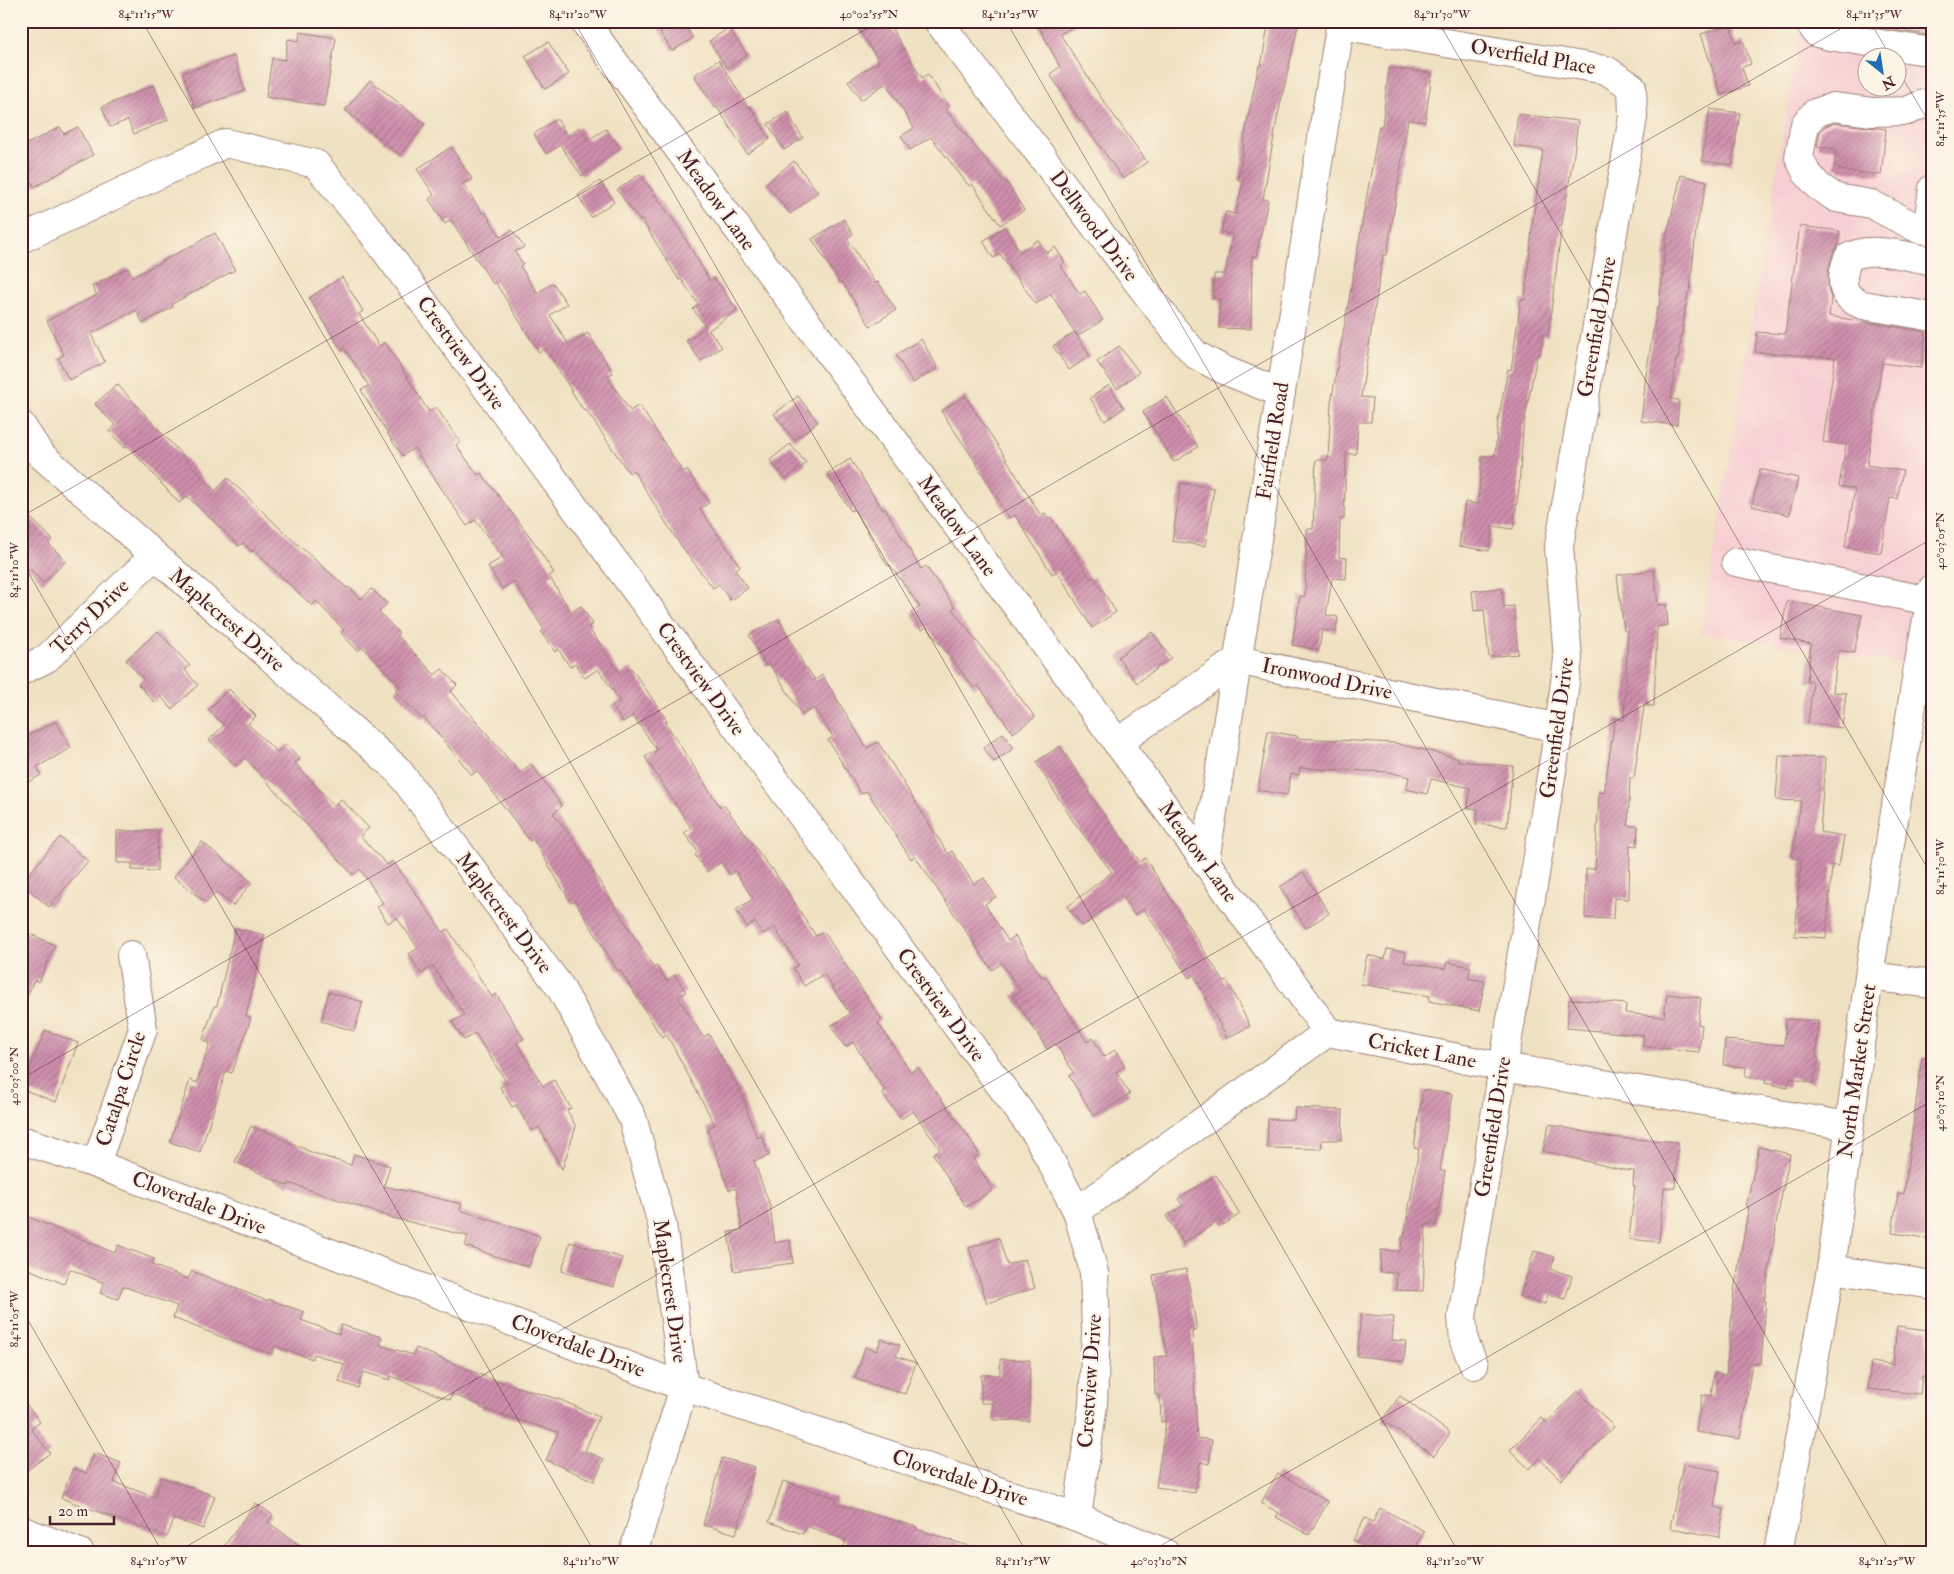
<svg xmlns="http://www.w3.org/2000/svg" width="1954" height="1574" font-family="'IM FELL Double Pica',serif">
<defs>
<pattern id="building-hatch" width="6" height="6" patternUnits="userSpaceOnUse" patternTransform="scale(1.25)"><rect width="6" height="6" fill="#cf8fad"/><path d="M-1 1l2-2M0 6l6-6M5 7l2-2" fill="none" stroke="#aa748d"/></pattern>
</defs>
<rect width="100%" height="100%" fill="#fcf5e5"/>
<filter id="ink" filterUnits="userSpaceOnUse"><feTurbulence type="fractalNoise" baseFrequency=".02" numOctaves="2"/><feDisplacementMap in="SourceGraphic" scale="10" xChannelSelector="R" yChannelSelector="G"/><feConvolveMatrix kernelMatrix="1 2 1 2 8 2 1 2 1" color-interpolation-filters="sRGB"/></filter>
<filter id="wash" filterUnits="userSpaceOnUse"><feTurbulence type="fractalNoise" baseFrequency=".0096" numOctaves="4" result="noise"/><feDisplacementMap in="SourceGraphic" scale="20" xChannelSelector="R" yChannelSelector="G"/><feGaussianBlur stdDeviation="1.12" result="paint"/><feColorMatrix in="noise" values="0 0 0 0 0 0 0 0 0 0 0 0 0 0 0 0 0 1.4 0 .05"/><feComposite in="paint" operator="in"/></filter>
<g filter="url(#wash)">
<rect width="100%" height="100%" fill="#f0e1c2"/>
<path fill="#f7cfd2" fill-rule="evenodd" d="M1801,21H1933V668L1701,633ZM1866,58H1896V88H1866Z"/>
<g id="blocks">
<g fill="url(#building-hatch)">
<path d="M653,21H682L693,38L672,51Z"/>
<path d="M853,21H887L922,78L928,74L949,107L945,109L1004,182L1006,181L1024,210L1000,225L972,184L969,186L931,137L910,150L901,136L914,128L886,83L861,100L848,81L879,61Z"/>
<path d="M1036,21H1084L1060,34L1100,96L1147,162L1123,179L1082,121L1081,122L1050,74L1060,67Z"/>
<path d="M1269,21H1299L1277,119L1263,199L1268,200L1256,257L1252,256L1251,329L1219,328L1220,299H1213L1214,274H1225L1233,234L1221,232L1226,212L1236,214L1243,181L1238,180L1248,117L1259,65L1261,66Z"/>
<path d="M1856,21H1930L1927,35L1856,24Z"/>
<path d="M1730,25L1736,43L1743,41L1751,64L1742,67L1748,86L1721,95L1701,34Z"/>
<path d="M729,28L747,55L727,68L709,41Z"/>
<path d="M300,32L336,38L324,106L266,97L272,58L285,60L288,39L299,41Z"/>
<path d="M548,42L569,74L545,89L525,56Z"/>
<path d="M234,56L245,91L195,108L183,73Z"/>
<path d="M719,60L748,107L750,106L770,139L747,154L717,107L715,108L694,75Z"/>
<path d="M1389,68L1432,73L1425,122L1408,120L1387,255H1383L1361,397L1373,398L1371,422H1358L1356,454H1346L1344,519H1340L1339,557L1347,558L1346,579L1332,578L1326,615L1338,617L1336,632L1322,630L1319,650L1292,645L1300,596L1305,597L1307,529H1313L1316,460H1328L1331,403L1379,126H1382Z"/>
<path d="M370,80L425,124L400,155L345,110Z"/>
<path d="M154,85L168,120L134,134L128,120L110,127L102,107Z"/>
<path d="M1710,109L1740,113L1732,165L1702,161Z"/>
<path d="M787,112L803,138L784,150L768,124Z"/>
<path d="M1518,114L1578,121L1574,153L1562,223L1548,336L1543,335L1540,355H1537L1523,429L1519,487L1513,529L1493,526L1489,551L1459,546L1465,502L1478,504L1482,456H1495L1498,421L1508,369L1511,370L1521,299L1525,300L1533,219L1543,150L1514,146Z"/>
<path d="M557,119L567,136L579,127L588,140L606,129L620,148L582,176L560,145L546,154L534,134Z"/>
<path d="M1834,123L1886,129L1881,175L1839,170V167H1834L1836,149L1817,147L1820,131L1824,127Z"/>
<path d="M60,127L64,134L78,127L93,155L34,187L21,163V147Z"/>
<path d="M451,147L472,179L463,184L483,214L485,212L501,237L512,230L524,247L515,252L523,264L520,266L537,293L553,283L567,304L550,315L569,345L588,333L613,373L607,376L630,411L639,405L683,472L687,470L709,503L700,509L740,566L735,570L748,588L730,600L719,584L713,588L677,540L633,470L629,473L586,410L584,411L545,348L539,352L495,282L493,284L451,220L445,224L429,199L434,195L417,169Z"/>
<path d="M794,161L818,192L790,214L766,183Z"/>
<path d="M640,174L677,225L710,281L714,278L737,310L709,330L722,347L701,361L686,341L706,327L693,309L699,305L681,279L679,280L642,220L640,221L617,190Z"/>
<path d="M1681,175L1707,181L1696,229L1690,292H1688L1678,359H1676L1671,399L1679,400L1677,425L1641,421L1646,375L1657,307L1659,308L1666,239Z"/>
<path d="M600,181L614,202L591,217L578,195Z"/>
<path d="M844,219L853,234L847,238L875,283L878,282L896,310L870,326L842,282L840,283L812,239Z"/>
<path d="M1800,226L1840,231L1838,246L1833,253L1828,271V288L1831,298L1829,316L1926,332L1921,368L1882,363L1867,465L1903,471L1897,499L1890,498L1881,553L1845,547L1855,489L1839,486L1846,445L1823,442L1835,358L1755,352L1757,332L1785,334Z"/>
<path d="M1005,227L1020,252L1038,240L1047,253L1055,247L1065,262L1060,265L1080,294L1085,291L1103,320L1077,336L1051,294L1036,304L1000,254L993,258L983,241Z"/>
<path d="M215,233L235,270L172,304L173,307L143,323L136,310L91,334L105,362L69,380L58,358L64,355L47,321L97,295L92,286L128,268L133,277Z"/>
<path d="M342,277L363,311L359,314L379,346L385,342L429,412L436,407L460,442L456,445L478,475L481,473L532,539L554,573L549,576L571,612L581,606L593,624L588,627L621,675L631,668L667,720L665,722L720,807L723,804L771,869L772,868L816,936L824,932L882,1020L878,1023L911,1072L918,1067L966,1133L979,1154L973,1158L993,1190L966,1207L933,1154L940,1149L913,1111L901,1119L882,1093L885,1091L853,1042L845,1047L831,1026L850,1014L824,974L804,986L793,968L798,965L774,927L763,934L755,922L747,927L736,910L753,899L735,871L730,875L721,862L707,872L695,855L698,852L684,833L691,828L645,757L657,750L633,716L623,722L612,706L620,701L598,669L585,678L575,663L570,667L558,649L555,652L541,632L544,630L514,581L502,589L488,566L503,557L475,520L467,526L414,448L403,456L391,439L361,390L369,386L345,349L342,351L309,298Z"/>
<path d="M1075,332L1090,356L1069,370L1053,346Z"/>
<path d="M921,339L938,368L913,383L896,355Z"/>
<path d="M1119,346L1139,372L1117,389L1097,362Z"/>
<path d="M117,384L215,491L228,478L286,534L347,588L349,587L361,599L372,589L387,604L379,612L399,633L397,635L435,675L442,669L457,685L451,691L520,773L531,764L562,806L553,813L572,838L654,968L657,966L666,981L675,975L686,992L678,997L703,1037L709,1034L741,1093L757,1138L762,1136L769,1156L754,1161L770,1206L775,1243L790,1240L793,1263L734,1271L728,1232L742,1230L736,1188L729,1190L707,1128L715,1125L667,1035L662,1038L620,970L618,971L575,901L571,903L533,839L530,841L477,771L472,775L424,717L422,719L395,691L400,686L363,647L358,651L341,633L344,630L316,601L312,606L254,550L252,552L243,543L239,546L187,496L179,503L128,446L125,448L109,431L115,425L95,404Z"/>
<path d="M1109,385L1124,408L1105,421L1090,398Z"/>
<path d="M798,396L818,422L794,440L774,414Z"/>
<path d="M965,396L1004,455L1041,516L1045,513L1049,519L1051,517L1091,579L1094,577L1116,612L1092,628L1057,571L1052,574L1015,515L1009,518L973,458L941,411Z"/>
<path d="M1167,397L1198,447L1174,462L1143,412Z"/>
<path d="M790,444L806,463L786,479L770,460Z"/>
<path d="M850,459L883,510L885,508L921,569L926,566L955,607L952,609L1035,717L1013,733L978,685L974,688L927,627L922,630L911,613L920,607L890,565L888,566L854,509L851,511L827,474Z"/>
<path d="M1760,469L1798,478L1789,515L1752,506Z"/>
<path d="M1181,483L1214,488L1205,546L1172,541Z"/>
<path d="M21,508L52,539L48,543L66,561L43,583L30,569L21,578Z"/>
<path d="M1654,570L1658,605L1666,604L1668,625L1657,627L1654,706H1644L1634,778H1630L1628,826H1638L1637,846L1630,845L1629,899L1614,898L1613,919L1585,918L1586,869H1595L1599,792L1604,793L1615,718L1624,720L1628,630L1624,631L1617,575Z"/>
<path d="M1502,588L1504,607L1514,606L1518,654L1489,657L1484,610L1474,611L1472,591Z"/>
<path d="M1787,601L1862,615L1854,653L1838,650L1833,692L1846,693L1842,728L1808,723L1813,682H1807L1811,644L1780,638Z"/>
<path d="M779,619L806,669L807,668L815,680L822,675L867,748L878,742L948,854L952,851L974,884L984,878L996,897L985,904L1008,941L1015,936L1042,977L1045,976L1087,1042L1093,1038L1104,1057L1115,1050L1125,1066L1116,1072L1130,1094L1094,1116L1069,1076L1074,1073L1055,1043L1047,1049L1013,996L1020,991L1002,963L992,970L915,856L911,859L867,791L861,794L828,740L833,737L814,708L802,715L770,664L766,666L749,635Z"/>
<path d="M158,631L190,666L185,670L198,685L172,709L160,696L154,702L138,684L143,679L126,660Z"/>
<path d="M1152,632L1171,658L1137,683L1118,657Z"/>
<path d="M229,689L256,716L248,724L277,752L286,744L300,759L295,763L334,806L341,799L369,828L360,836L387,865L393,861L443,932L448,929L492,997L496,994L524,1039L517,1043L543,1086L554,1080L571,1108L567,1110L576,1127L562,1169L539,1127L532,1131L516,1105L512,1107L500,1087L507,1083L475,1033L464,1040L452,1022L464,1015L433,966L421,974L409,954L418,948L397,918L388,923L377,907L383,903L360,869L353,875L245,758L236,766L209,740L224,725L208,710Z"/>
<path d="M56,721L71,748L37,767L41,775L21,786V738L22,739Z"/>
<path d="M1268,731L1297,736V738L1395,743L1458,758V761L1513,766L1507,827L1476,824L1478,809L1468,808L1470,788L1431,779L1427,794L1406,789L1409,777L1389,772L1300,768L1299,775L1291,774L1287,795L1258,790Z"/>
<path d="M1003,733L1014,748L994,762L983,748Z"/>
<path d="M1060,746L1090,792L1088,793L1140,862L1145,858L1224,982L1227,981L1250,1026L1227,1038L1194,975L1189,978L1144,909L1134,915L1122,895L1083,926L1067,907L1112,872L1073,821L1036,762Z"/>
<path d="M1779,756L1825,758L1820,832L1844,836L1839,866L1832,865L1826,938L1795,936L1801,860L1792,858L1801,801L1776,800Z"/>
<path d="M117,831H158L157,871L132,870V863H117Z"/>
<path d="M60,837L88,861L49,907L21,883Z"/>
<path d="M202,842L252,882L233,906L216,892L206,903L174,877Z"/>
<path d="M1303,872L1329,913L1306,928L1280,887Z"/>
<path d="M235,928L265,935L246,1016L251,1018L232,1073L226,1071L200,1152L170,1142L190,1080L197,1083L210,1043L203,1040L214,1006H217Z"/>
<path d="M21,930L55,945L39,982L34,980L21,1011Z"/>
<path d="M1387,949L1406,952L1404,962L1445,969L1447,962L1471,967L1468,978L1485,981L1479,1011L1429,1001L1430,996L1361,984L1367,955L1385,959Z"/>
<path d="M329,992L363,1002L354,1031L321,1021Z"/>
<path d="M1667,994L1701,998L1698,1024L1702,1025L1699,1052L1642,1046L1644,1035L1567,1028L1569,999L1626,1004L1625,1013L1664,1017Z"/>
<path d="M1786,1019L1818,1021L1816,1057L1819,1058L1813,1083L1790,1078L1788,1088L1765,1083L1766,1079L1745,1077L1746,1067L1723,1065L1725,1040L1784,1045Z"/>
<path d="M45,1030L78,1043L56,1102L22,1089Z"/>
<path d="M1922,1057L1933,1058V1239L1892,1233L1898,1193L1904,1194Z"/>
<path d="M1423,1090L1452,1094L1440,1171H1445L1436,1225L1426,1224L1423,1291L1396,1290L1397,1273L1380,1272L1381,1250L1401,1251L1402,1237H1404L1419,1149L1414,1148Z"/>
<path d="M1295,1108L1343,1110L1342,1140H1322L1321,1149L1267,1148L1268,1119L1294,1120Z"/>
<path d="M1549,1124L1607,1137L1678,1142L1675,1188H1664L1659,1242L1629,1239L1635,1186H1633L1634,1171L1623,1170L1543,1151Z"/>
<path d="M251,1126L262,1131L263,1130L313,1153L351,1165L354,1154L390,1166L384,1186L462,1204L460,1210L540,1236L529,1267L465,1246L468,1236L393,1218L289,1183L288,1186L235,1162Z"/>
<path d="M1759,1147L1790,1154L1775,1229H1776L1764,1301H1766L1761,1364L1752,1363L1740,1439L1696,1432L1702,1395L1711,1396L1714,1373L1726,1375L1734,1291L1749,1207H1746Z"/>
<path d="M1216,1175L1240,1214L1223,1225L1220,1220L1183,1243L1166,1216L1183,1206L1178,1199Z"/>
<path d="M21,1214L115,1253L118,1245L154,1259L152,1265L188,1279L192,1271L267,1301L268,1299L304,1312L301,1320L339,1334L341,1325L382,1337L380,1345L413,1355L416,1348L491,1379L561,1400L599,1417L585,1451L604,1459L594,1481L546,1460L558,1432L480,1408L481,1406L452,1394L450,1400L391,1376L390,1380L363,1372L358,1388L339,1382L344,1364L314,1354L312,1359L275,1346L272,1354L232,1341L173,1318L177,1306L123,1286L118,1299L100,1293L104,1283L70,1269L64,1284L21,1266Z"/>
<path d="M999,1238L1007,1265L1025,1259L1035,1288L987,1303L969,1248Z"/>
<path d="M570,1242L622,1258L614,1287L562,1271Z"/>
<path d="M1534,1251L1555,1257L1551,1269L1572,1276L1565,1299L1548,1294L1545,1304L1520,1297Z"/>
<path d="M1186,1269L1197,1330L1192,1331L1197,1438L1212,1440L1209,1464L1200,1462L1195,1493L1156,1487L1166,1421L1161,1422L1160,1395H1155L1154,1357L1167,1356L1153,1275Z"/>
<path d="M1361,1314L1394,1317L1392,1340L1406,1341L1404,1361L1357,1356Z"/>
<path d="M1897,1326L1929,1330L1927,1355L1933,1356V1377L1922,1376L1920,1394L1868,1389L1871,1362L1893,1365Z"/>
<path d="M881,1339L900,1345L896,1356L916,1363L905,1394L855,1379L865,1347L877,1351Z"/>
<path d="M1000,1359L1030,1360L1029,1421L993,1420V1403H981V1375H1000Z"/>
<path d="M1578,1391L1614,1427L1561,1480L1540,1459L1529,1469L1510,1450L1542,1418L1546,1423Z"/>
<path d="M1400,1396L1450,1433L1434,1456L1382,1420Z"/>
<path d="M21,1397L40,1422L31,1429L50,1453L21,1475Z"/>
<path d="M94,1453L121,1463L114,1482L154,1497L162,1477L215,1496L203,1529L174,1519L167,1537L61,1498L73,1468L86,1473Z"/>
<path d="M722,1458L755,1467L736,1534L703,1525Z"/>
<path d="M1683,1464L1720,1471L1714,1507L1724,1509L1719,1537L1670,1528Z"/>
<path d="M1278,1473L1328,1502L1309,1535L1276,1517L1279,1513L1261,1503Z"/>
<path d="M783,1481L836,1498L835,1503L917,1527L916,1529L978,1549V1553H854L843,1549L846,1540L806,1526L803,1534L769,1522Z"/>
<path d="M256,1503L273,1515L268,1522L310,1553H219Z"/>
<path d="M1380,1508L1424,1531L1413,1553H1376L1353,1540L1365,1518L1373,1522Z"/>
</g>
</g>
</g>
<g filter="url(#ink)">
<use href="#blocks" fill-opacity="0" stroke="#9d8076" stroke-width="1"/>
<g fill="none" stroke-linecap="round" stroke-linejoin="round">
<defs>
<g id="minor">
<path d="M584,21L1205,861L1328,1032"/>
<path d="M938,21L1176,332L1196,355L1224,370L1281,393"/>
<path d="M1813,21L1812,26L1817,33L1829,36L1933,52"/>
<path d="M1340,25L1606,70L1632,87L1633,117L1559,546L1568,659L1559,728L1462,1317L1464,1341L1474,1365"/>
<path d="M1933,105L1923,104L1907,111L1872,112L1833,107L1815,113L1805,124L1799,157L1806,172L1819,187L1836,198L1871,204L1919,229L1933,231"/>
<path d="M1927,230L1933,188"/>
<path d="M21,239L226,143L316,164L371,231L1037,1135L1077,1211L1094,1272L1096,1331L1093,1405L1077,1517"/>
<path d="M1933,261C1909,257 1869,244 1848,258C1840,279 1839,297 1863,305L1933,317"/>
<path d="M21,425L40,454L397,769L560,987L632,1117L662,1224L684,1387L633,1553"/>
<path d="M1736,562L1930,601"/>
<path d="M21,671L47,658L154,556"/>
<path d="M1117,743L1237,660L1559,728"/>
<path d="M1205,861L1341,21"/>
<path d="M1869,976L1933,984"/>
<path d="M21,1140L96,1164L684,1387L1077,1517L1165,1553"/>
<path d="M96,1164L143,1029L131,955"/>
<path d="M1077,1211L1328,1032L1503,1067L1849,1126"/>
<path d="M1831,1269L1933,1285"/>
<path d="M21,1530L80,1553"/>
<path d="M1778,1553L1831,1269L1869,976L1918,667L1933,588"/>
</g>
</defs>
<use href="#minor" stroke="#9d8076" stroke-width="30"/>
<use href="#minor" stroke="#fff" stroke-width="28"/>
</g>
</g>
<path fill="none" stroke="#4a1f2b" stroke-width="1" stroke-opacity="0.45" d="M142,21L1027,1553M574,21L1459,1553M1006,21L1891,1553M1438,21L1933,878M1870,21L1891,58M1896,67L1933,129M21,517L880,21M21,560L595,1553M21,1079L1854,21M21,1308L163,1553M175,1553L1933,538M1148,1553L1933,1100"/>
<g text-anchor="middle" dominant-baseline="central" stroke-width="4.5" stroke-linejoin="round" paint-order="stroke">
<g font-size="21" fill="#4a1f2b" stroke="#fcf5e5">
<text transform="translate(1533 57) rotate(10)">Overfield Place</text>
<text transform="translate(716 200) rotate(54)">Meadow Lane</text>
<text transform="translate(1094 226) rotate(53)">Dellwood Drive</text>
<text transform="translate(1597 327) rotate(-80)">Greenfield Drive</text>
<text transform="translate(461 353) rotate(54)">Crestview Drive</text>
<text transform="translate(1273 441) rotate(-81)">Fairfield Road</text>
<text transform="translate(957 526) rotate(54)">Meadow Lane</text>
<text transform="translate(90 617) rotate(-44)">Terry Drive</text>
<text transform="translate(227 620) rotate(41)">Maplecrest Drive</text>
<text transform="translate(701 679) rotate(54)">Crestview Drive</text>
<text transform="translate(1327 679) rotate(12)">Ironwood Drive</text>
<text transform="translate(1557 728) rotate(-82)">Greenfield Drive</text>
<text transform="translate(1198 852) rotate(54)">Meadow Lane</text>
<text transform="translate(504 913) rotate(53)">Maplecrest Drive</text>
<text transform="translate(941 1005) rotate(54)">Crestview Drive</text>
<text transform="translate(1422 1051) rotate(11)">Cricket Lane</text>
<text transform="translate(1857 1071) rotate(-82)">North Market Street</text>
<text transform="translate(121 1089) rotate(-72)">Catalpa Circle</text>
<text transform="translate(1493 1127) rotate(-81)">Greenfield Drive</text>
<text transform="translate(199 1203) rotate(21)">Cloverdale Drive</text>
<text transform="translate(670 1291) rotate(82)">Maplecrest Drive</text>
<text transform="translate(578 1346) rotate(21)">Cloverdale Drive</text>
<text transform="translate(1090 1381) rotate(-86)">Crestview Drive</text>
<text transform="translate(960 1478) rotate(18)">Cloverdale Drive</text>
</g>
</g>
<rect width="1954" height="1574" fill="none" stroke="#fcf5e5" stroke-width="55"/>
<g transform="translate(1882 72) rotate(150)"><circle r="24" fill="#fcf5e5" stroke="#b59f9b"/>
<path d="M0-4L9 19L0 12L-9 19Z" fill="#1f6fb2"/>
<text y="-8" font-size="14" font-weight="bold" text-anchor="middle" fill="#4a1f2b">N</text>
</g>
<path d="M50 1516v8h64v-8" fill="none" stroke="#4a1f2b" stroke-width="2.5"/>
<text x="58" y="1516" font-size="15" fill="#4a1f2b" stroke="#fcf5e5" stroke-width="4" paint-order="stroke">20 m</text>
<rect x="28" y="28" width="1898" height="1518" fill="none" stroke="#4a1f2b" stroke-width="2"/>
<g font-size="12" text-anchor="middle" fill="#4a1f2b">
<text x="146" y="18">84°11'15"W</text>
<text x="578" y="18">84°11'20"W</text>
<text x="869" y="18">40°02'55"N</text>
<text x="1010" y="18">84°11'25"W</text>
<text x="1442" y="18">84°11'30"W</text>
<text x="1874" y="18">84°11'35"W</text>
<text transform="translate(1940 119) rotate(-90)" y="4">84°11'35"W</text>
<text transform="translate(1940 541) rotate(-90)" y="4">40°03'05"N</text>
<text transform="translate(14 570) rotate(-90)" y="4">84°11'10"W</text>
<text transform="translate(1940 867) rotate(-90)" y="4">84°11'30"W</text>
<text transform="translate(14 1076) rotate(-90)" y="4">40°03'00"N</text>
<text transform="translate(1940 1103) rotate(-90)" y="4">40°03'10"N</text>
<text transform="translate(14 1319) rotate(-90)" y="4">84°11'05"W</text>
<text x="159" y="1565">84°11'05"W</text>
<text x="591" y="1565">84°11'10"W</text>
<text x="1023" y="1565">84°11'15"W</text>
<text x="1159" y="1565">40°03'10"N</text>
<text x="1455" y="1565">84°11'20"W</text>
<text x="1887" y="1565">84°11'25"W</text>
</g>
</svg>
